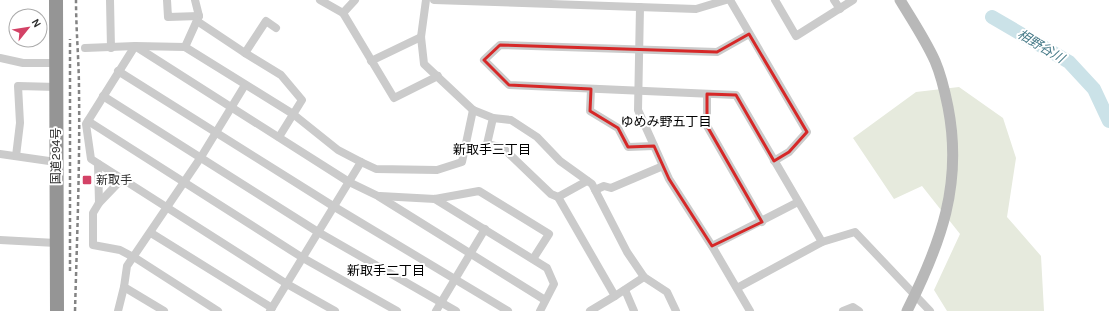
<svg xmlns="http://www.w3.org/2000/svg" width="1109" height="311" font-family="Karla,'Noto Sans JP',sans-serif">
<rect width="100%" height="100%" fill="#fff"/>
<path fill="#e6eadd" d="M959,87L1003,118L1016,158L1007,217L1041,256L1044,311H947L934,290L960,234L922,186L894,199L853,138L916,92Z"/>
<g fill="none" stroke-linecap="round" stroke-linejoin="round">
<path stroke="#cbe2e8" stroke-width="14" d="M992,17L1069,62L1094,89L1109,121"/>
<g stroke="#cbcbcb" stroke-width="8">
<path d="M110,0L111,48"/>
<path d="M167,0L168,17L199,16"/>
<path d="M195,0L199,16L185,47L135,46L86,124L91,159L287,284L335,311"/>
<path d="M320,0L343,13L355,0"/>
<path d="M426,0L421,37L424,64L473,110L493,118L511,120L537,137L560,161L592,184L627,252L644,277L667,292L676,311"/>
<path d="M434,0L696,9L726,0"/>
<path d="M730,0L807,132L789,152L774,161"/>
<path d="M775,0L796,36L853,0"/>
<path d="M834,0L840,9"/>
<path d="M640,7L638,110L669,179L712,246L750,311"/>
<path d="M343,13L394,98L438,76"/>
<path d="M197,21L245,53"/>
<path d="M276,28L266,21L245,53L281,75L302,100L279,137"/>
<path d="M749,34L717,52L500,45L484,60L509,85L736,95L822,242"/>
<path d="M185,47L293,114L338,150L361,162L376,169L437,170L462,162L473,110"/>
<path d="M85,48L135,46L349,182L378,196L545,300"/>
<path d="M0,58L23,63H57"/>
<path d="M371,61L421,37"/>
<path d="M118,71L333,206L508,311"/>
<path d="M591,89L590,111L618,128L628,147L654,146"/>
<path d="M707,94V126L762,222"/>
<path d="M103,96L318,232L456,311"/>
<path d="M493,118L487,144L503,148L551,194L558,197L587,181"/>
<path d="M88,121L303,258L397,311"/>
<path d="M0,154L56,162"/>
<path d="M16,156L20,123L18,86L57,87"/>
<path d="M98,164L99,203L93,213V245L120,250L137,259L218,311"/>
<path d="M595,190L604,186L611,188L663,166"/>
<path d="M380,196L435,199L479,191L549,234L533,259"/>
<path d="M558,197L615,296L644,277"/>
<path d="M435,199L547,268L554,284L540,311"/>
<path d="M99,203L122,179"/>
<path d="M151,233L272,308"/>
<path d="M0,240L56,243"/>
<path d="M712,246L798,202"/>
<path d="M737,288L822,242L855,232L930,311"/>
<path d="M625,290L634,311"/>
<path d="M118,311L124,287"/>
<path d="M164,311L124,287L127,266L201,157L245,85"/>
<path d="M270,311L361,162"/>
<path d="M436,311L485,229"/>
<path d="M590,311L615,296"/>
<path d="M843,311L853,307L859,311"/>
</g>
<path stroke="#b8b8b8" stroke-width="11" d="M900,0C912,20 925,39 935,61C941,75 945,92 948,107C963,184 941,243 907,311"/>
<path stroke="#959595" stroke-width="14" d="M56,0L57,311"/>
<g stroke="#838383" stroke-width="2.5" stroke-dasharray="4 3" stroke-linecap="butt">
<path d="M70,271V39"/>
<path d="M75,311C77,238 80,165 79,91C79,61 76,31 76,0"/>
</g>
</g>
<path fill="none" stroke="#d62828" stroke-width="3" stroke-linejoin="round" d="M749,34L807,132L789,152L774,161L736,95L707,94V126L762,222L712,246L669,179L654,146L628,147L618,128L590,111L591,89L509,85L484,60L500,45L717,52Z"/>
<rect fill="#d34266" stroke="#fff" stroke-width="1.5" x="82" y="175" width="10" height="10" rx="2"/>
<g text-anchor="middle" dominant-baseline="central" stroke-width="4" stroke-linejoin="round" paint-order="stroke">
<g font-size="12" fill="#2e2e2e" stroke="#fff">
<text transform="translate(56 156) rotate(-90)">国道294号</text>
</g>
<g font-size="12" fill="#2e2e2e" stroke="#fff" text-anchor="start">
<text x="96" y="180">新取手</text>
</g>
<g font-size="13" font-style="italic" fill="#457987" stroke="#fff">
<text transform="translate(1041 46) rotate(31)">相野谷川</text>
</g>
<g font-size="13" fill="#000" stroke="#fff">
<text x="666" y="121">ゆめみ野五丁目</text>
<text x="492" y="149">新取手三丁目</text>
<text x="386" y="270">新取手二丁目</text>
</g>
</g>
<g transform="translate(28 28) rotate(60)"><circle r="19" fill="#ffffff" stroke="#ababab"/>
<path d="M0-3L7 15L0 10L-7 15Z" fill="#d34266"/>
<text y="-6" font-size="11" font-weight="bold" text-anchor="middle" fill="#2e2e2e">N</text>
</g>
</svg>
